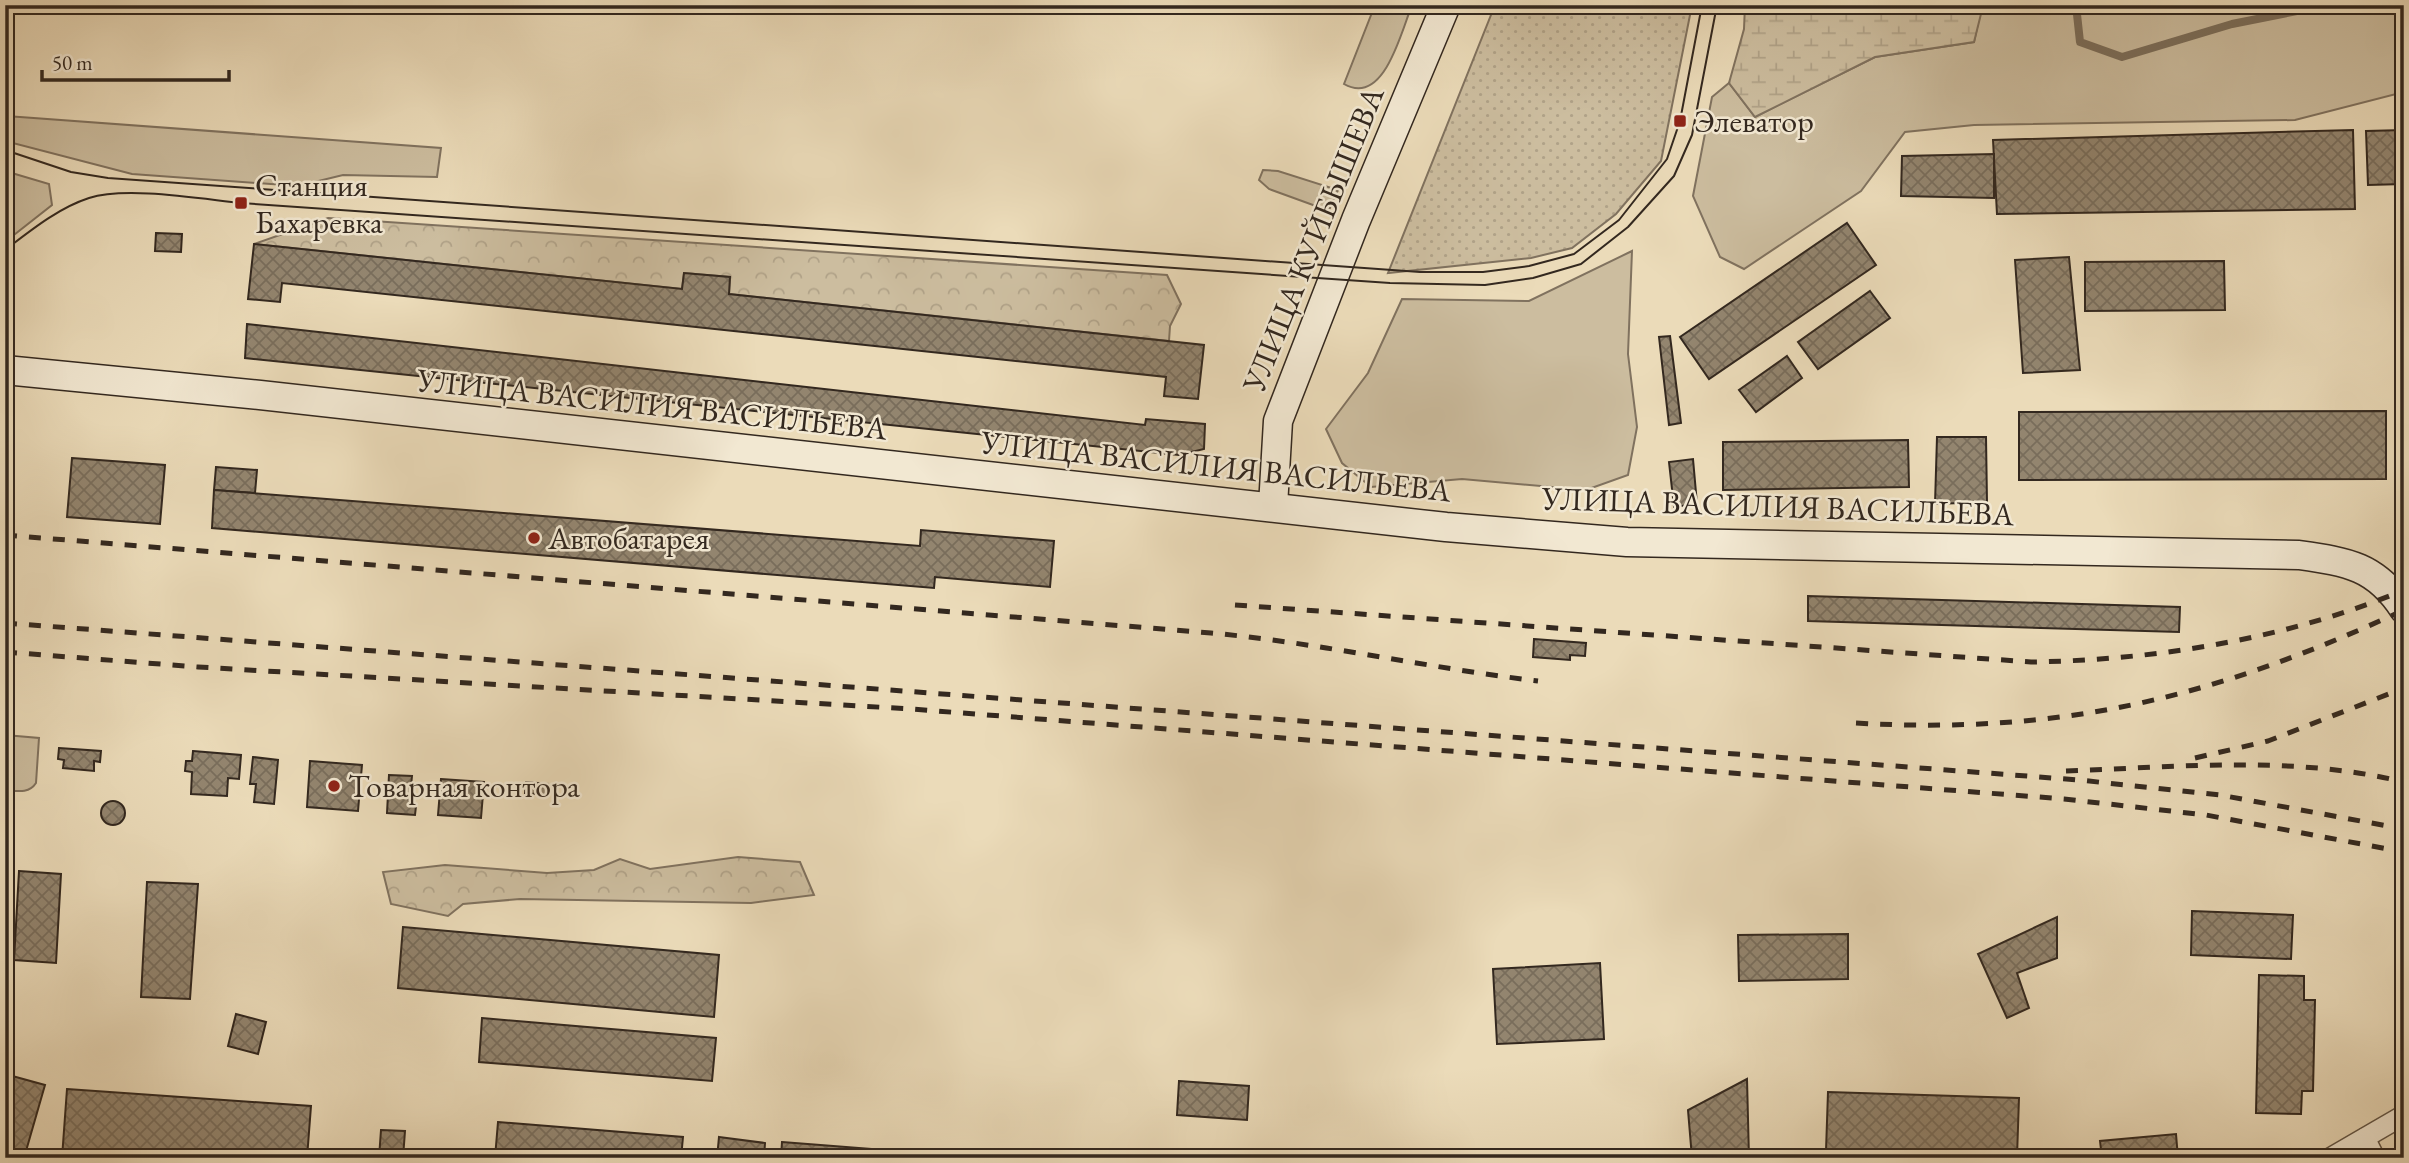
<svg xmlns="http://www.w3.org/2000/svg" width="2409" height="1163" font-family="'EB Garamond',serif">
<defs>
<pattern id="forest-crowns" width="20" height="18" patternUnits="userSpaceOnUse" patternTransform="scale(1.75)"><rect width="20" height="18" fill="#ccbd9f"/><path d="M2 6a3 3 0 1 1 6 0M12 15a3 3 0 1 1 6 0" fill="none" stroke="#b0a288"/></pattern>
<pattern id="wetland-marsh" width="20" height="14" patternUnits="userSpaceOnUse" patternTransform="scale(1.75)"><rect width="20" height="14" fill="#ccbd9f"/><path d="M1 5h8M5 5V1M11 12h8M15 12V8" fill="none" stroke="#b0a288"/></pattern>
<pattern id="park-dots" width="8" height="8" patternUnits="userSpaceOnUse" patternTransform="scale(1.75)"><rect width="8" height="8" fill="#ccbd9f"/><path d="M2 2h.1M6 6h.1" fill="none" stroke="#b0a288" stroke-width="1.8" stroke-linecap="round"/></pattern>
<pattern id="building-cross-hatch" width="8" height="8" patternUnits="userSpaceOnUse" patternTransform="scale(1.75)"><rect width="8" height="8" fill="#93856f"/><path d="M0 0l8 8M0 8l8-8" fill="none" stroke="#796d5b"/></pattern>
</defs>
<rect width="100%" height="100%" fill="#ebdbb9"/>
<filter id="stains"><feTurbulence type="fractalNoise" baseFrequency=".00286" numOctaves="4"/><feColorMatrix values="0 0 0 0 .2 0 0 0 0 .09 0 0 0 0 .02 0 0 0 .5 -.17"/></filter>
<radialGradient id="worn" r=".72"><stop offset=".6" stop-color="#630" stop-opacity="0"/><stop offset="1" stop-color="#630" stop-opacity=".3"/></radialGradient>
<g fill="#ccbd9f" stroke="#80725f" stroke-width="2">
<path d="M1375,5H1412C1401,32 1384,107 1344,84Z"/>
<path d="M1982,5H2404V92L2295,120L1974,125L1905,132L1861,191L1744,269L1720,257L1693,196L1712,97L1729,83L1755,117L1875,57L1974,42Z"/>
<path d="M5,116L20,117L441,148L437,177L343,175L298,186L132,174L5,141Z"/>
<path d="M1263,170L1278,171L1338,190L1329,210L1324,209L1269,189L1259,180Z"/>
<path d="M5,171L49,184L52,205L5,242Z"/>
<path d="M1632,251L1628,354L1637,427L1628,475L1586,490L1462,479L1371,487L1342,463L1326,429L1368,373L1402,299L1529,301Z"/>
<path d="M5,735L39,738L36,783C29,794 17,791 5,790Z"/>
</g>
<g fill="url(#forest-crowns)" stroke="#80725f" stroke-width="2">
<path d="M328,218L1167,275L1181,304L1170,326L1169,341L729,294L730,277L684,273L682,289L254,244Z"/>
<path d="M738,857L800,862L814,895L751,903L520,899L463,904L448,916L391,904L383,872L445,865L547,873L594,870L620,859L650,869Z"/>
</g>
<path fill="url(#wetland-marsh)" stroke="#80725f" stroke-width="2" d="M1745,5H1982V10L1974,42L1875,57L1755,117L1729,83L1744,29Z"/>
<path fill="url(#park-dots)" stroke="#80725f" stroke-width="2" d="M1495,5H1692L1661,161L1616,214L1572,248L1531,258L1388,273Z"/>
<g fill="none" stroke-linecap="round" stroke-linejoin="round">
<path stroke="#7c6f5c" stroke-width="8" d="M2076,5L2080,42L2122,57L2232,24L2327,5"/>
</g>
<g fill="url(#building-cross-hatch)" stroke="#33281f" stroke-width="2">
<path d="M2353,130L2355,209L1997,214L1993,140Z"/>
<path d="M2404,130V184L2368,185L2366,131Z"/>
<path d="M1994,154V198L1901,196L1902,156Z"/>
<path d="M1847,223L1876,265L1709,379L1680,337Z"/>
<path d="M156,233L182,234L181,252L155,251Z"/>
<path d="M254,244L682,289L684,273L730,277L729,294L1204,345L1198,399L1164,396L1166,377L282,283L280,302L248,299Z"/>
<path d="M2069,257L2080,370L2023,373L2015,260Z"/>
<path d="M2224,261L2225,310L2085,311V262Z"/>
<path d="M1870,291L1890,318L1818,369L1798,342Z"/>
<path d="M247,324L1145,425L1146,419L1205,424L1204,449L1179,455L245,358Z"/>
<path d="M1670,336L1681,423L1669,425L1659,337Z"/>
<path d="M1787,356L1802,378L1756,412L1739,390Z"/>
<path d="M2386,411V479L2019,480V412Z"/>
<path d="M1937,437H1986L1987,502L1935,504Z"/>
<path d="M1908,440L1909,487L1723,490V442Z"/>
<path d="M72,458L165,465L160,524L67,517Z"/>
<path d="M1693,459L1697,504L1674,507L1669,462Z"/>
<path d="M216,467L257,470L255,493L214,490Z"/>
<path d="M214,490L920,546L921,530L1054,541L1050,587L935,577L934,588L212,528Z"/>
<path d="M1808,596L2180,607L2179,632L1808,621Z"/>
<path d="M1534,639L1586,643L1585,656L1570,655V660L1533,657Z"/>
<path d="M59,748L101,751L100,762L94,761V771L63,768L64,760L58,759Z"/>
<path d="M193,751L241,755L239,779L228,778L227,796L191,794L192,772L185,771L186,761H192Z"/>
<path d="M253,757L278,760L274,804L254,802L256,784H250Z"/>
<path d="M310,761L362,765L358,811L307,807Z"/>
<path d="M389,775L412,776L409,806H416L415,815L387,813Z"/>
<path d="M441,779L484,782L481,818L438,815Z"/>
<path d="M526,782L548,784L547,795L525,793Z"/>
<circle cx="113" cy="813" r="12"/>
<path d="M19,871L61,874L56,963L14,960Z"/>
<path d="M147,882L198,884L190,999L141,997Z"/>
<path d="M2192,911L2293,915L2291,959L2191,955Z"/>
<path d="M2057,917V958L2017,973L2029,1008L2007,1018L1978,954Z"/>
<path d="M403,927L719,955L714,1017L398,988Z"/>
<path d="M1848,934V979L1739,981L1738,935Z"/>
<path d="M1600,963L1604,1039L1497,1044L1493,969Z"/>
<path d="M2259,975L2304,976V1000H2315L2313,1091H2302L2301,1114L2256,1113Z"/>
<path d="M236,1014L266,1022L258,1054L228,1046Z"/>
<path d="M482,1018L716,1038L712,1081L479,1062Z"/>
<path d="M5,1074L45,1085L24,1158H5Z"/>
<path d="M1747,1079L1749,1158H1692L1688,1110Z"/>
<path d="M1179,1081L1249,1086L1247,1120L1177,1115Z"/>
<path d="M67,1089L311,1106L307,1158H62Z"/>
<path d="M1828,1092L2019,1098L2017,1157L1826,1151Z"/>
<path d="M498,1122L683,1137L681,1158H495Z"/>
<path d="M381,1130L405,1131L403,1158H379Z"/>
<path d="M2176,1134L2178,1158H2102L2100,1141Z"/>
<path d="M719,1137L765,1143L764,1158H717Z"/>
<path d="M782,1142L987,1158H781Z"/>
</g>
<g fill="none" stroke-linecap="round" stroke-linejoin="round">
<defs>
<g id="minor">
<path d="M2365,1138L2375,1158"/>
<path d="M2330,1158L2404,1115"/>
</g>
<g id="secondary">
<path d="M5,370L260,395L1446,527L1627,542L2299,555C2348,562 2376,566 2404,609"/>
<path d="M1273,506L1278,421L1356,220L1446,5"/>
</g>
</defs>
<use href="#minor" stroke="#615546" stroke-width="22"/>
<use href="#secondary" stroke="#33281f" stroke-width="31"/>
<use href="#minor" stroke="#f2e8d2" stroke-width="19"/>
<use href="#secondary" stroke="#f2e8d2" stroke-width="28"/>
<g stroke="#33281f" stroke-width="2">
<path d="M5,150L71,172L108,178L1420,272H1483L1529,266L1574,254L1619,220L1667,159L1680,121L1702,5"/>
<path d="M5,250C30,231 58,208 89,198C126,186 202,199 241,203L1390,283L1485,285L1533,278L1581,264L1628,227L1674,176L1692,135L1717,5"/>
</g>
<g stroke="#33281f" stroke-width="5" stroke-dasharray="12 12" stroke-linecap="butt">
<path d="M5,535L1211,633C1321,643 1428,668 1538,681"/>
<path d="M1235,605L2031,662C2157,660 2287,639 2404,590"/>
<path d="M5,623L2079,780L2220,795L2404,829"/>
<path d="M5,652L198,667L911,709L2064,799L2206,815L2404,852"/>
<path d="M1856,723C2065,735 2215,697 2404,610"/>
<path d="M2195,758L2268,741L2404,688"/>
<path d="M2066,771C2179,767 2293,755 2404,782"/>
</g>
</g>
<g fill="#8f2418" stroke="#f2e8d2" stroke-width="2.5">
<rect x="1673" y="114" width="14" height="14" rx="3.5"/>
<rect x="234" y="196" width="14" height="14" rx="3.5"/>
<circle cx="534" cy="538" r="7"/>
<circle cx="334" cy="786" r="7"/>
</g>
<g text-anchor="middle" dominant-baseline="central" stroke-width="5" stroke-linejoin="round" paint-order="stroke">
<g font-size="32" fill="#33281f" stroke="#f2e8d2" text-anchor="start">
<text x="1694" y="121">Элеватор</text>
<text x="255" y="185">Станция<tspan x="255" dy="37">Бахаревка</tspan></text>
<text x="548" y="538">Автобатарея</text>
<text x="348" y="786">Товарная контора</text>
</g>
<g font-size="32" fill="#33281f" stroke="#f2e8d2">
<text transform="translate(1313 239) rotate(-68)">УЛИЦА КУЙБЫШЕВА</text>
<text transform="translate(652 404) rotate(6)">УЛИЦА ВАСИЛИЯ ВАСИЛЬЕВА</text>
<text transform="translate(1216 466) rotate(6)">УЛИЦА ВАСИЛИЯ ВАСИЛЬЕВА</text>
<text transform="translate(1778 506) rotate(2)">УЛИЦА ВАСИЛИЯ ВАСИЛЬЕВА</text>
</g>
</g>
<rect width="2409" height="1163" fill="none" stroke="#ebdbb9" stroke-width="28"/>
<rect x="7" y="7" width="2395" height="1149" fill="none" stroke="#33281f" stroke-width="3.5"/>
<rect x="14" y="14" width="2381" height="1135" fill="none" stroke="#33281f" stroke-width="2"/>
<path d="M42 70v10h187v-10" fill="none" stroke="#33281f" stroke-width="3.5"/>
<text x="52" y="70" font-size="21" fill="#33281f" stroke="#f2e8d2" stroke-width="5" paint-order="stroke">50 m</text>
<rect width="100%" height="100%" filter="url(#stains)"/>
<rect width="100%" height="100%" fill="url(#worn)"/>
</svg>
